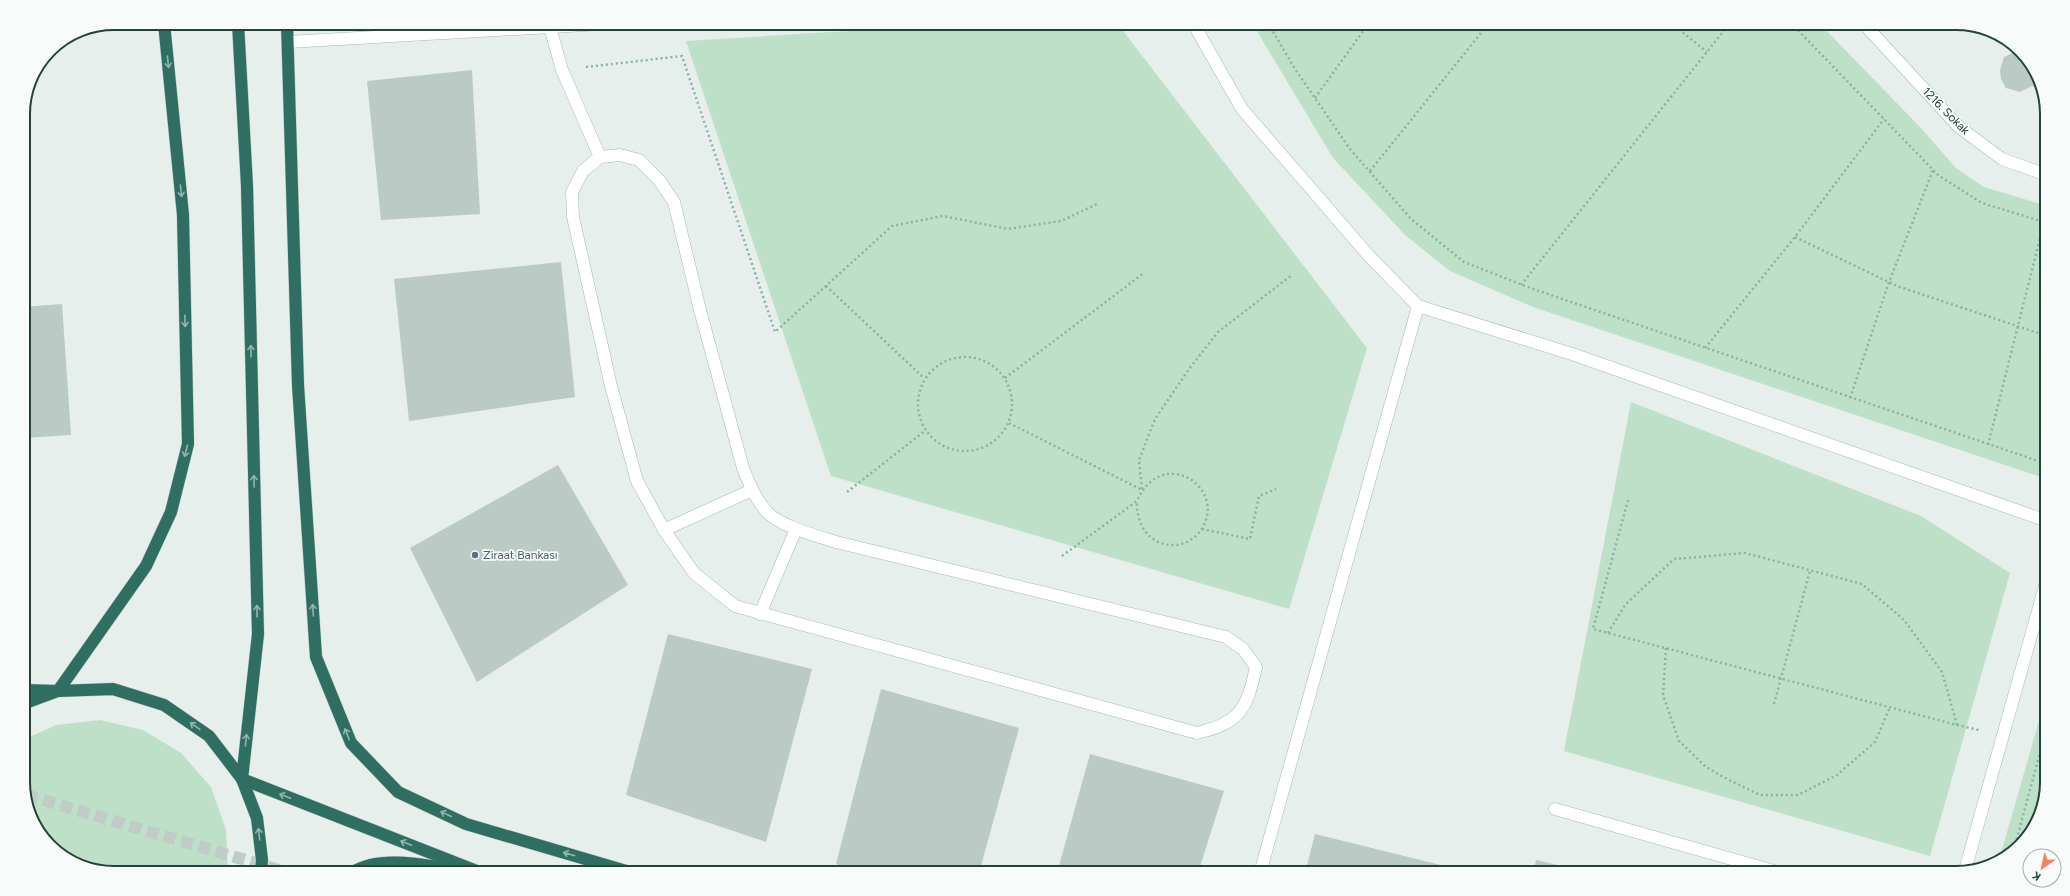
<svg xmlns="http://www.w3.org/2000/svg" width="2070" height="896" font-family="Figtree,sans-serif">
<rect width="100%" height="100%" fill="#e6efeb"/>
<g fill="#bfe0c8">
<path d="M976,23H1117L1367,348L1289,609L831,476L686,41Z"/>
<path d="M1252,23H1819L1920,127L1956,168L1984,187L2047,206V479L1533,307L1450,271L1406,236L1333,158Z"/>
<path d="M1631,402L1921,516L2010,573L1930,856L1564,751Z"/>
<path d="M2047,693V782L2040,817L2007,858L1999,860Z"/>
<path d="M100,720L143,730L181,753L211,787L226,830L228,873H114L79,866L42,837L23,789V740L56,725Z"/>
</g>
<g fill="#bbcac4">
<path d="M2017,51L2032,63L2040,89L2032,86L2020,92L2006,88L2001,79L2000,70L2004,57Z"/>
<path d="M472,70L480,214L381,220L367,81Z"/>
<path d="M561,262L575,397L409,421L394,279Z"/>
<path d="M62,304L71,435L23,438V307Z"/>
<path d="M558,465L628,585L477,682L410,548Z"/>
<path d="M668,634L812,669L766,842L626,795Z"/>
<path d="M881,689L1019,728L979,873H867L836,864Z"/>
<path d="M1090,754L1224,791L1198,873H1057Z"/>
<path d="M1315,834L1449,867L1447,873H1305Z"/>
<path d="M1536,860L1588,872V873H1533Z"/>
</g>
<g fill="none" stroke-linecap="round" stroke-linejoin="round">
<path stroke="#bfccc8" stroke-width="12" stroke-dasharray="12 6" stroke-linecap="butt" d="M26,795L289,873"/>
<defs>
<g id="minor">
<path d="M1193,23L1242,109L1369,256L1418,306L1572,354L2047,521"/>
<path d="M1863,23L1959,127L2002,159L2047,175"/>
<path d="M550,27L562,70L600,157"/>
<path d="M288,42L619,23"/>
<path d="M620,155L639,160L659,180L674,202L700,310L743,468C749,483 755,498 766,511C779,526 817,536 836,542L1226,637L1243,649L1256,667C1247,708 1241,723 1197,733L735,606L694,573L664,530L637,481L611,386L573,217L572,192L583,171L600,157Z"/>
<path d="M664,530L752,490"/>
<path d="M760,614L796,529"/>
<path d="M1555,809L1781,873"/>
<path d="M1965,870L2047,579"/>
<path d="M1260,873L1418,306"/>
</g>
<g id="highway">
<path d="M238,23L247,186L258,634L242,779L482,873"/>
<path d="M287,23L298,385L316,657L351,743L398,792L466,824L633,873"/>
<path d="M23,690L58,691L146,566L171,512L188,444L183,215L164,23"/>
<path d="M23,704L58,691L113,689L164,705L209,736L242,779L257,818L262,860L261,873"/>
<path d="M351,873C383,853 430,867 465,871"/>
</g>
</defs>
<use href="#minor" stroke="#a8b8b2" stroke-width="13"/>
<use href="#highway" stroke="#c2cac8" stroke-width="13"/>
<g stroke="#86b3a5" stroke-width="2.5" stroke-dasharray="2 3" stroke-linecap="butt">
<path d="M1268,23L1295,69L1350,149L1411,219L1464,262L1533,289L2047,464"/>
<path d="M1671,23L1707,52"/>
<path d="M1791,23L1938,175L1982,203L2047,223"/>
<path d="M586,67L682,56L775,332L892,226L943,216L1008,229L1061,221L1097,204"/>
<path d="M1315,98L1369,23"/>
<path d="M1370,171L1489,23"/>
<path d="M1795,237L1897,286L2047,336"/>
<path d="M1521,285L1730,23"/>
<path d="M826,286L924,378"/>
<path d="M1705,348L1795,237L1884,119"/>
<circle cx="965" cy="404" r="47"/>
<path d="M1005,378L1144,273"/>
<path d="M1850,398L1889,282L1933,170"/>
<path d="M1009,423L1142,490"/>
<path d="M1988,445L2044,222"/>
<path d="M1142,489L1139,460L1155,419L1189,369L1218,332L1292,275"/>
<path d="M847,492L926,430"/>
<path d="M1628,500L1593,629L1957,725L1979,730"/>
<path d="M1202,529L1250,539L1259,496L1276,489"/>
<path d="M1062,556L1137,501C1162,444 1229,488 1201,530C1195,538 1186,544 1176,545C1149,546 1136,525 1137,501"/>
<path d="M1608,633L1625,605L1674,559L1745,553L1862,584L1904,620L1942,672L1957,725"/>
<path d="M1666,648L1663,695L1679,741L1706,767L1727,779L1760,795H1798L1837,775L1875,742L1890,707"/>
<path d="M1774,704L1810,571"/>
<path d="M2014,849L2047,727"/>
</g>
<use href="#minor" stroke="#fff" stroke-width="12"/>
<use href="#highway" stroke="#2f6f62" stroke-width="12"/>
</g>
<defs><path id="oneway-shaft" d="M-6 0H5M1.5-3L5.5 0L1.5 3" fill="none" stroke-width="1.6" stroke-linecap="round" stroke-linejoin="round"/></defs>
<g stroke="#93b5ae">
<use href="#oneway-shaft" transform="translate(168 62) rotate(84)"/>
<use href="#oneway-shaft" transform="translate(181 191) rotate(84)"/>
<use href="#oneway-shaft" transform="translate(185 321) rotate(89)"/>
<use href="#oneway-shaft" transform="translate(251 351) rotate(-91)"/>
<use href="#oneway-shaft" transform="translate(186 451) rotate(104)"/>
<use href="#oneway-shaft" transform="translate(254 481) rotate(-91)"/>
<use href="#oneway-shaft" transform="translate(313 610) rotate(-94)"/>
<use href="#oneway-shaft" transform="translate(257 611) rotate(-91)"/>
<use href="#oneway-shaft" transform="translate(195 726) rotate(-145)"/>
<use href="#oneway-shaft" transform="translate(347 734) rotate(-112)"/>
<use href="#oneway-shaft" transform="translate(246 740) rotate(-84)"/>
<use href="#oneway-shaft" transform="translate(285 796) rotate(-159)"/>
<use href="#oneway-shaft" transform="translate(446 814) rotate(-155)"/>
<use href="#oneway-shaft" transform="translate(259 834) rotate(-97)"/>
<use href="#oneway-shaft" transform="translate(406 843) rotate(-158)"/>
<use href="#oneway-shaft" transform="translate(569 854) rotate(-164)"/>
</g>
<circle fill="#5c6f8a" stroke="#f7fbf9" stroke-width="1.5" cx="475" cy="555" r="4"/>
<g text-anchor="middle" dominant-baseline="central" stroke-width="3.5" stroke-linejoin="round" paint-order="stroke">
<g font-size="12" fill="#24423a" stroke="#f7fbf9">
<text transform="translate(1946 111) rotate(45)">1216. Sokak</text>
</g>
<g font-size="12" fill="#4e5e75" stroke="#f7fbf9" text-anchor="start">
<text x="483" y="555">Ziraat Bankası</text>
</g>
</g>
<path d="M0 0H2070V896H0ZM114 30H1956A84 84 0 0 1 2040 114V782A84 84 0 0 1 1956 866H114A84 84 0 0 1 30 782V114A84 84 0 0 1 114 30Z" fill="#f7fbf9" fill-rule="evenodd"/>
<path fill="none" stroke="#24423a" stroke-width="2" d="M114 30H1956A84 84 0 0 1 2040 114V782A84 84 0 0 1 1956 866H114A84 84 0 0 1 30 782V114A84 84 0 0 1 114 30Z"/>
<g transform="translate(2042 868) rotate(214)"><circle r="19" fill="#f7fbf9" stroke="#a3b1ad"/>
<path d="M0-3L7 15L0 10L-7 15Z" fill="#f4845f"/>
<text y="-6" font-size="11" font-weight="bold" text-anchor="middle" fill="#24423a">K</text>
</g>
</svg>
